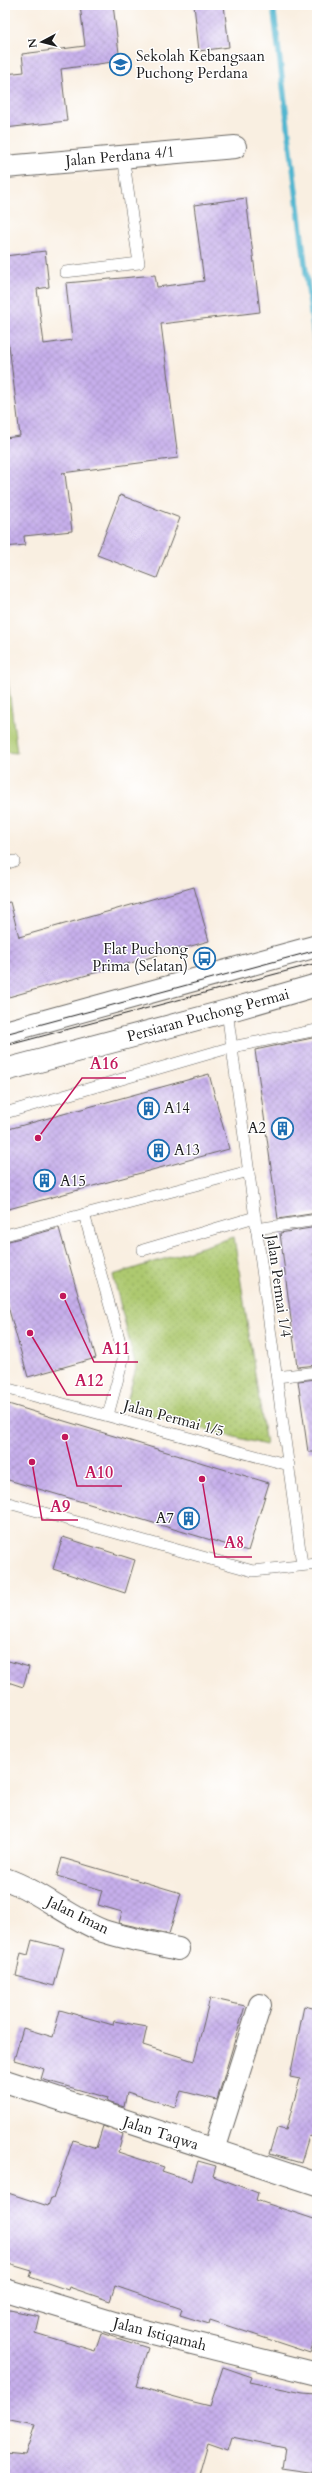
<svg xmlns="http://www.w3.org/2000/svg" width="322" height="2483" font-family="Cardo,serif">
<defs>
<pattern id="park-dots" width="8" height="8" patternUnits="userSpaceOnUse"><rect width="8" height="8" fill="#adc96f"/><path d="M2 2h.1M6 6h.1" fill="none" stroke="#94ac60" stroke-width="1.8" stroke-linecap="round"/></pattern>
<pattern id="building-cross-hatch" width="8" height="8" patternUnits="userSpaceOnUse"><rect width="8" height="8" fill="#c6afeb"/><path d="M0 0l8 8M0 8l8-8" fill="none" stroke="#aa96c9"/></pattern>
</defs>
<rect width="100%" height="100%" fill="#fff"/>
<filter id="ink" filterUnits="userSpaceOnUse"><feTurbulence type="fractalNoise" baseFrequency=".025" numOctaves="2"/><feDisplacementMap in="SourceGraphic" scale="8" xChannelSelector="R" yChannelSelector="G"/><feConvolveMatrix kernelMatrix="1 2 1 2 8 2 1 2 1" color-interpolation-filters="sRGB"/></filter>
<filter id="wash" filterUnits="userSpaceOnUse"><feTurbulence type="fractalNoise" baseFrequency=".012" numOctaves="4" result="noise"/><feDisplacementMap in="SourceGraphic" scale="16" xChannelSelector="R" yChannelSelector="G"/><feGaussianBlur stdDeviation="0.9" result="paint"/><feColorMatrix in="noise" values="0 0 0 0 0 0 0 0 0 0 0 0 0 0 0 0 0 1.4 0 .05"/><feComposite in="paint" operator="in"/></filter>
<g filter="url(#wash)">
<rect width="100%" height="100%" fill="#f9efe1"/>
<path fill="url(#park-dots)" stroke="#647246" d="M234,1237L266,1445L125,1409L136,1368L113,1275Z"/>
<path fill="#adc96f" stroke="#647246" d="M5,657L17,753L5,752Z"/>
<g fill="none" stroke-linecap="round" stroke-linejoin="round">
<path stroke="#51b6cf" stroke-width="5.5" d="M273,5L317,361"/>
</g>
<g id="blocks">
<g fill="url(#building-cross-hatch)">
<path d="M80,5H113L120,61L61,69L67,121L5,128V74L24,72L22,54L85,46Z"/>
<path d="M194,5H224L229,47L199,51Z"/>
<path d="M246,198L260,312L161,324L178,458L62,473L65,474L72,531L24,536L25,545L5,547V438L20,436L9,345H5V256L45,251L49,287L37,289L44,344L72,340L66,283L155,275L157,287L204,281L194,205Z"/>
<path d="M120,495L180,518L157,578L97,555Z"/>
<path d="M194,887L209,941L5,998V903L10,902L19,937Z"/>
<path d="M317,1037V1213L278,1219L255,1050Z"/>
<path d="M209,1074L229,1149L5,1210V1130Z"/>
<path d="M317,1227V1252L314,1253L317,1274V1365L297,1367L280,1233Z"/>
<path d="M59,1228L96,1358L28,1377L5,1296V1242Z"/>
<path d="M317,1379V1452H308L298,1381Z"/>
<path d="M5,1403L269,1483L248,1551L5,1479Z"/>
<path d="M63,1537L135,1560L125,1593L53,1569Z"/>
<path d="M5,1660L29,1667L23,1687L5,1681Z"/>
<path d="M62,1858L181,1893L169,1934L119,1923L122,1912L98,1905L102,1890L57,1876Z"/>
<path d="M32,1940L64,1948L54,1986L16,1976L21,1953L28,1955Z"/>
<path d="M210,1998L245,2006L217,2100L181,2091L175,2107L127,2092L124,2107L107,2102L108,2098L41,2079L44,2069L14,2060L23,2028L53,2037L60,2010L113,2025L114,2021L147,2027L143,2045L194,2061Z"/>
<path d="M304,2006L317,2009V2138L309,2136L301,2163L269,2154L277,2128L286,2130L300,2079L290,2077Z"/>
<path d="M103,2126L123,2134L118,2152L164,2167L162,2171L192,2181L198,2161L216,2166L213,2176L258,2193L256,2200L317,2220V2332L310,2353L210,2320L209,2324L180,2315L182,2309L115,2286L110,2301L69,2287L68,2290L30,2277L32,2271L5,2263V2192L48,2206L51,2198L53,2199L73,2140L96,2148Z"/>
<path d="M5,2309L39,2316L35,2333L95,2351L101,2333L148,2348L136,2386L186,2400L210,2406L223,2367L252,2377L250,2382L303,2393L317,2394V2473L282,2468L285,2448L232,2437L228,2450L208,2443L198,2478H5V2453L25,2455L35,2425L5,2419L9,2382L5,2381Z"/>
</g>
</g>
</g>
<g filter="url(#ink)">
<use href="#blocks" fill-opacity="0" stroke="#696661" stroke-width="1"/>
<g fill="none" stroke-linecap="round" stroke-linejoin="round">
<defs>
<g id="service">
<path d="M65,272L139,263L123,156"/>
<path d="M5,864L14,861"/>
<path d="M227,1011L302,1565"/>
<path d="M5,1113L232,1047L317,1030"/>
<path d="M84,1214L124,1356L108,1415"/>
<path d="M256,1229L317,1220"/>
<path d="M5,1235L249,1171"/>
<path d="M143,1250L255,1217"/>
<path d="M277,1377L317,1372"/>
<path d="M5,1388L289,1465"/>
<path d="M5,1502L253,1571L317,1564"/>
</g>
<g id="minor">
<path d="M5,167L235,147"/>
<path d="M5,1879C40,1891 68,1917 103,1931C127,1939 154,1943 178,1949"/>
<path d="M5,2081L317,2184"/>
<path d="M214,2150L260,2005"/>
<path d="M5,2290L124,2326L317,2374"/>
</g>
<g id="secondary">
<path d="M5,1032L317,946"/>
<path d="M5,1070L227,1011L317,985"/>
</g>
</defs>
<use href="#service" stroke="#696661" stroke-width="12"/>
<use href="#minor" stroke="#696661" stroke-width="24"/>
<use href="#secondary" stroke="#696661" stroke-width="24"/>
<use href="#service" stroke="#fff" stroke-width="11"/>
<use href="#minor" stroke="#fff" stroke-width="22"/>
<use href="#secondary" stroke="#fff" stroke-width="22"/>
<g stroke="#1c1c1c" stroke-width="1">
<path d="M5,1034L317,950"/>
<path d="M5,1046L317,963"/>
</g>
</g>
</g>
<defs>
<symbol id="school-ring" viewBox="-11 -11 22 22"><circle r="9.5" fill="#fff" stroke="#1f6fb2" stroke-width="1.5"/><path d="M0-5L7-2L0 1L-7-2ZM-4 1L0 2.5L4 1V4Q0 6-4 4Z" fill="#1f6fb2"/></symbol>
<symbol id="bus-ring" viewBox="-11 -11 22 22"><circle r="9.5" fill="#fff" stroke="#1f6fb2" stroke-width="1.5"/><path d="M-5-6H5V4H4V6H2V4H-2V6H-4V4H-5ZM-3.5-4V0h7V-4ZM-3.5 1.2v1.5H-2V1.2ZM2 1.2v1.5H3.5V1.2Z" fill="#1f6fb2"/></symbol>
<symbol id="building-ring" viewBox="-11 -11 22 22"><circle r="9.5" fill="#fff" stroke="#1f6fb2" stroke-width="1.5"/><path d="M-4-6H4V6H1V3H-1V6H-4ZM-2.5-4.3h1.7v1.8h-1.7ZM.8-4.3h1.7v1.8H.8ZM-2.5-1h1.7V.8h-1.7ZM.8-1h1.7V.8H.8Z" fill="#1f6fb2"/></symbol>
</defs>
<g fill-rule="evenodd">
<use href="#school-ring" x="108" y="52" width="25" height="25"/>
<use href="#bus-ring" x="192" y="946" width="25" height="25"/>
<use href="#building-ring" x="136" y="1096" width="25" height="25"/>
<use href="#building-ring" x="270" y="1116" width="25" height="25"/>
<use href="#building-ring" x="146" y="1138" width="25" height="25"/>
<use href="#building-ring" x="32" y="1168" width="25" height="25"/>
<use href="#building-ring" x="176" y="1506" width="25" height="25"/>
</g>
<g text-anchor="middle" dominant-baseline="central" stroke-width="3" stroke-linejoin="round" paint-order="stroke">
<g font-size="15" fill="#1c1c1c" stroke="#fff" text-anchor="start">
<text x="136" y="56">Sekolah Kebangsaan<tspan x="136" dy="17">Puchong Perdana</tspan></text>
<text x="188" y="949" text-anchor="end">Flat Puchong<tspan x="188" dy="17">Prima (Selatan)</tspan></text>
<text x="164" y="1108">A14</text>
<text x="266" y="1128" text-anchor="end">A2</text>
<text x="174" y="1150">A13</text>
<text x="60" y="1181">A15</text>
<text x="174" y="1518" text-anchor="end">A7</text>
</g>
<g font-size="15" fill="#1c1c1c" stroke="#fff">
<text transform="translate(120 156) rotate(-5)">Jalan Perdana 4/1</text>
<text transform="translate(208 1015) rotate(-15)">Persiaran Puchong Permai</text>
<text transform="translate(279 1286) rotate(82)">Jalan Permai 1/4</text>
<text transform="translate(174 1418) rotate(15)">Jalan Permai 1/5</text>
<text transform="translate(78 1915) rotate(26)">Jalan Iman</text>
<text transform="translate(161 2133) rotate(18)">Jalan Taqwa</text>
<text transform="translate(160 2334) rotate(14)">Jalan Istiqamah</text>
</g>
</g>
<path fill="none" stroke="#c2185b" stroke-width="1.5" d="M38 1138L82 1078H126M63 1296L94 1362H138M30 1333L67 1395H111M65 1437L77 1486H122M32 1462L42 1520H78M202 1479L215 1557H252"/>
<g fill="#c2185b" stroke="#fff" stroke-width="1.5">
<circle cx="38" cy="1138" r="4"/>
<circle cx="63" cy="1296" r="4"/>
<circle cx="30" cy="1333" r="4"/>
<circle cx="65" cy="1437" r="4"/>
<circle cx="32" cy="1462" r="4"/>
<circle cx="202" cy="1479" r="4"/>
</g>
<g font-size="16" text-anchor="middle" font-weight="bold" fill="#c2185b" stroke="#fff" stroke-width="3" stroke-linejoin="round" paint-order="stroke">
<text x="104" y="1069">A16</text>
<text x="116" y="1354">A11</text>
<text x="89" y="1386">A12</text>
<text x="99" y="1478">A10</text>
<text x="60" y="1512">A9</text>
<text x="234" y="1548">A8</text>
</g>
<rect width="322" height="2483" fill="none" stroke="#fff" stroke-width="20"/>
<g transform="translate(42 42) rotate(263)" stroke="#ffffff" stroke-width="3" paint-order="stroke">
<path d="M0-3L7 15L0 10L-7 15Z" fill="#1c1c1c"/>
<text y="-6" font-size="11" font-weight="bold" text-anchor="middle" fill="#1c1c1c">N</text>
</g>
</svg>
